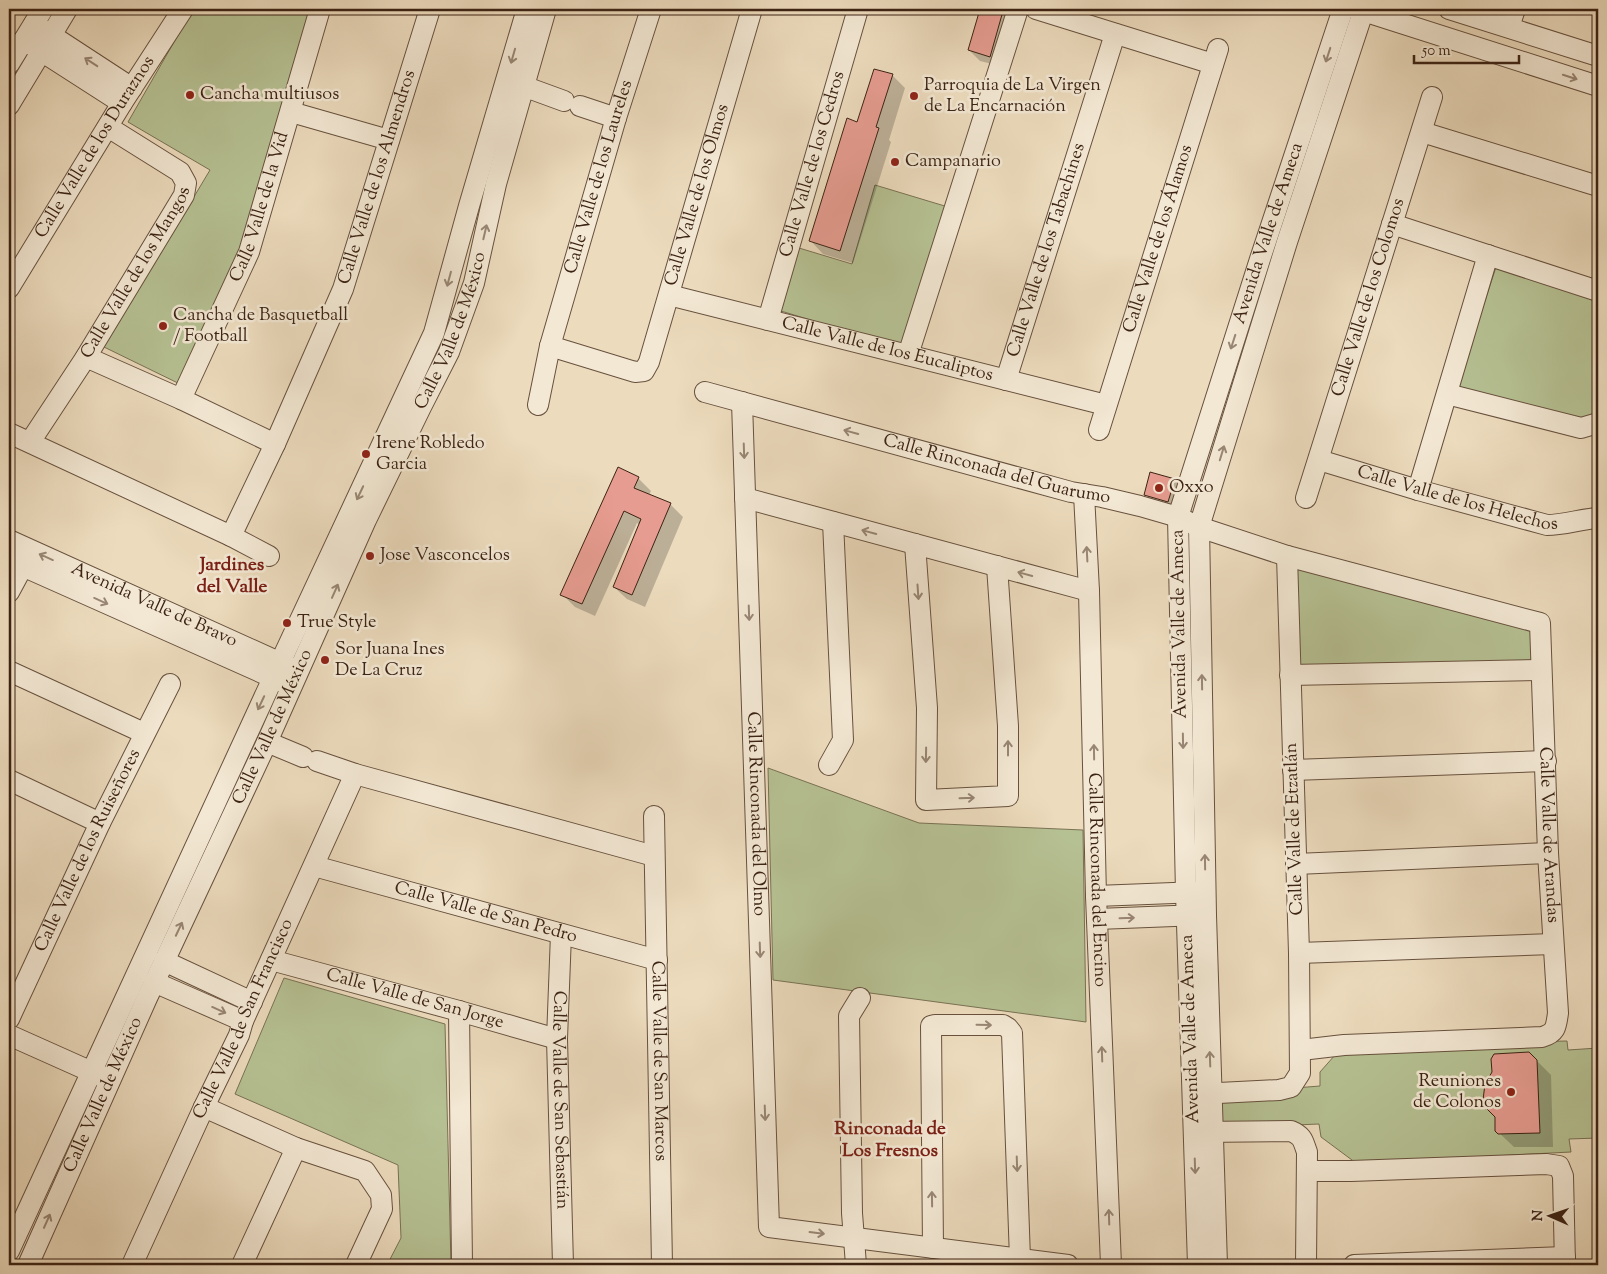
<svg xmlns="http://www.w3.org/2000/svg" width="1607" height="1274" font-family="'Sorts Mill Goudy',serif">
<rect width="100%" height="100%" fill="#ecdbbd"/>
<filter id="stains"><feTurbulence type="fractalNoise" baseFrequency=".004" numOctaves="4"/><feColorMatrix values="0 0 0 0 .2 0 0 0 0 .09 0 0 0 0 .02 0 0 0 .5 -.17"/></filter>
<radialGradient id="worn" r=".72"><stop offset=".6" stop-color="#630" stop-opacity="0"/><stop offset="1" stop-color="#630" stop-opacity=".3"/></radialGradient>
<g fill="#b6c193" stroke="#797254">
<path d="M193,9H315L243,249L184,386L104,347L210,170L128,122Z"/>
<path d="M875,185L948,207L906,349L781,311L799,248L852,264Z"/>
<path d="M1498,261L1598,296V420L1581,425L1455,392Z"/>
<path d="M1300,568L1537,632L1536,656L1528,665L1293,670L1290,576Z"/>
<path d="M768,768L919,823L1083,830L1086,1022L773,980Z"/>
<path d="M284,978L445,1024L451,1265H387L401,1238L398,1165L235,1094Z"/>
<path d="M1567,1041L1568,1050L1598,1048V1138L1569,1139L1571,1152L1356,1163L1321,1137L1319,1124L1221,1128L1219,1094L1320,1086V1072L1343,1046Z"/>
</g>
<g fill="#0003">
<path d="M981,9H989L1002,12L1013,23L1000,66L980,61L969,50Z"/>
<path d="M892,75L905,88L889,140L891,142L853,263L823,254L810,240L858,123Z"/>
<path d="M638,478L651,491L649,495L670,504L683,517L645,607L627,599L614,587L640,525L637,523L595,616L575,607L562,594Z"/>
<path d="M1174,480L1181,486L1175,508L1152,501L1145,494Z"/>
<path d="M1529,1053L1551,1075L1553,1147H1514L1496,1130Z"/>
</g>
<g fill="#e69c90" stroke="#3c2314">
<path d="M980,9H994L1003,11L990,57L968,50Z"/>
<path d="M874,69L893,74L876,127L879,128L840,251L809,241L847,118L857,122Z"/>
<path d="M618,467L639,477L634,488L671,503L632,595L613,587L641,519L624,511L582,604L560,595Z"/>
<path d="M1150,472L1175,479L1168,502L1144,495Z"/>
<path d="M1529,1052L1537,1060L1540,1133L1498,1134L1495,1131V1117L1485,1107L1483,1100L1485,1084L1492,1072L1491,1059L1494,1054Z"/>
</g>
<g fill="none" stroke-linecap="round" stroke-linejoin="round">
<defs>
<g id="minor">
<path d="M1036,9L1213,64"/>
<path d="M1357,9L1598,86"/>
<path d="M1449,9L1598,56"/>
<path d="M34,24L132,88"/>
<path d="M1509,27L1515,9"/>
<path d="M24,40L122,103"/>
<path d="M9,64L43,9"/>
<path d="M523,86L564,101"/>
<path d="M9,105L67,9"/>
<path d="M580,106L616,118"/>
<path d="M291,112L389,140"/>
<path d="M1422,132L1598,186"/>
<path d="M1392,224L1598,291"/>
<path id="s1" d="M9,288L122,103L183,9"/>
<path id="s2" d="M669,295L1106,405"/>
<path id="s3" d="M768,320L858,9"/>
<path id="s4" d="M550,346L635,372L644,371L649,362L752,9"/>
<path d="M908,355L1018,9"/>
<path d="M86,357L181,399L275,444"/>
<path id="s5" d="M1006,380L1115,34"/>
<path id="s6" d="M705,392L1071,492L1102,497L1140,506L1178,517L1199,527L1287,556L1540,623L1548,853L1558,1013C1556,1027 1556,1033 1542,1037L1344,1045L1301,1050"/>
<path d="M1447,394L1581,428L1598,423"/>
<path id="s7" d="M181,399L249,252L320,9"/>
<path id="s8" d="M742,402L769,1227L1068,1265"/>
<path id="s9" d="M538,405L550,346L616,118L651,9"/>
<path id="s10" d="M1099,430L1218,49"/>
<path d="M9,433L231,536L269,556"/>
<path id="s11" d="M30,442L86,357L184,195L186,183L180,172L108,127"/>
<path id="s12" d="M1319,460L1418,490L1547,525C1564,525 1581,519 1598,518"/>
<path d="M1418,490L1488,255"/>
<path id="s13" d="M1084,494L1089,591L1096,896L1111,1265"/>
<path d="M745,498L1089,591"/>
<path id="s14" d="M1306,498L1432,97"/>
<path id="s15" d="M231,536L275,444L343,289L430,9"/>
<path id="s16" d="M9,540L292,668"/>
<path d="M915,544L927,708L926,800L1008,796V726L997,566"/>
<path d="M9,560L285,683"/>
<path d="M9,592L23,566"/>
<path d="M9,671L144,733"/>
<path d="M1290,675L1541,670"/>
<path d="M267,742L303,757"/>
<path d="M317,761L355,774L654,856"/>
<path d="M829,765L843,740L833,522"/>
<path d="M1293,770L1546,761"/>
<path d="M9,780L100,823"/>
<path id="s17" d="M654,816L662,1265"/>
<path d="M1296,864L1548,853"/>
<path id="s18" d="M314,866L657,960"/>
<path d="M1096,896L1199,892"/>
<path d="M1097,919L1200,915"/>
<path id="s19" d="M561,934L557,1039L563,1265"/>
<path d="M1299,953L1553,944"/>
<path id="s20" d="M271,960L459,1011L557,1039"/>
<path d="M164,961L252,1002"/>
<path d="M154,982L243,1021"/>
<path d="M459,1011L462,1265"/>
<path id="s21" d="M9,1019L100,823L170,684"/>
<path d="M9,1035L103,1077"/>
<path d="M1199,1094L1279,1090L1291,1087L1300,1073L1299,953L1287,556"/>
<path d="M204,1107L296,1148L365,1171L381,1195L382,1209L356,1265"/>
<path d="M1200,1132L1291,1131C1303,1136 1303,1141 1307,1152L1306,1265"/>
<path d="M1307,1171H1351L1546,1164L1559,1166L1563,1176L1565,1265"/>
<path d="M933,1248L931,1026L935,1025H1003L1008,1028L1012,1033L1020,1259"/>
<path d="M9,1251L273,678L434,333L469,206L527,9"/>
<path id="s22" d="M28,1265L147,998L267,742L366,520L421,407L449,352L474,283L496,184L546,9"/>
<path id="s23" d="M132,1265L204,1107L239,1035L243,1021L355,774"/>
<path d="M242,1265L296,1148"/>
<path d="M856,1265L852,1213L849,1016L860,998"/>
<path id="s24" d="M1198,1265L1186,893L1178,517L1261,256L1343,9"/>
<path d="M1217,1265L1206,915L1199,527L1287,242L1364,9"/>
<path d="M1354,1265L1565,1257"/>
</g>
</defs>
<use href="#minor" stroke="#68513e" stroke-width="22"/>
<use href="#minor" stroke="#f3e8d4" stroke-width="20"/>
</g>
<defs><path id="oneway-shaft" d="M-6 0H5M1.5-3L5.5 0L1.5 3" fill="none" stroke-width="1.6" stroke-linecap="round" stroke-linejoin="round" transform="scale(1.25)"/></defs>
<g stroke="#988674">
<use href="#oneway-shaft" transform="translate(1328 55) rotate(108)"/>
<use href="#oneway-shaft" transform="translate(513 56) rotate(106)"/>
<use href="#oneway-shaft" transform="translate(91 62) rotate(-147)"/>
<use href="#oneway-shaft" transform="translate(1570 77) rotate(18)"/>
<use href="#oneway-shaft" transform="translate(485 232) rotate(-77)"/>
<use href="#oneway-shaft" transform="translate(449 279) rotate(105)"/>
<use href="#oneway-shaft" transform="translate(1233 342) rotate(108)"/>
<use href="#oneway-shaft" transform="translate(851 432) rotate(-165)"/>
<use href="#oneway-shaft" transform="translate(744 451) rotate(88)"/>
<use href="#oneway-shaft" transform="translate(1222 453) rotate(-73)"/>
<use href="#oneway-shaft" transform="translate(360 493) rotate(115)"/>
<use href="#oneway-shaft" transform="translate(869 532) rotate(-165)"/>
<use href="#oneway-shaft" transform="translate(1087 554) rotate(-93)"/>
<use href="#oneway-shaft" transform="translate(46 557) rotate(-156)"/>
<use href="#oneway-shaft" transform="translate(1025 574) rotate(-165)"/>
<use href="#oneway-shaft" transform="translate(335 591) rotate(-66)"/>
<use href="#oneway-shaft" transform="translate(918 592) rotate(86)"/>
<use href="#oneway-shaft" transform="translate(101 601) rotate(24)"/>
<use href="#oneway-shaft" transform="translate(749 613) rotate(88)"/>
<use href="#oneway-shaft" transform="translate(1202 682) rotate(-91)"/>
<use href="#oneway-shaft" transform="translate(261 703) rotate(115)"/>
<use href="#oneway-shaft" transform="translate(1183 741) rotate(89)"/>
<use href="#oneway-shaft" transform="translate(1008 748) rotate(-90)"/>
<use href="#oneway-shaft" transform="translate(1094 752) rotate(-91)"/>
<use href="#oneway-shaft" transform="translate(926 755) rotate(91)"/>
<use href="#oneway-shaft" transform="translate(967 798) rotate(-2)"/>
<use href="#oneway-shaft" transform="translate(1205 862) rotate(-91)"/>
<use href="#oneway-shaft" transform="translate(1127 918) rotate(-2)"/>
<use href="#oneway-shaft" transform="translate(179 929) rotate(-65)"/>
<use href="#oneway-shaft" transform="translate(760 950) rotate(88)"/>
<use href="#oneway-shaft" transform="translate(219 1010) rotate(24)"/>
<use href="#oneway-shaft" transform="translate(984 1025) rotate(1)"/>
<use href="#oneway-shaft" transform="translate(1102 1054) rotate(-92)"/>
<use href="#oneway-shaft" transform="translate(1210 1059) rotate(-92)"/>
<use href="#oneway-shaft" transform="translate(765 1113) rotate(88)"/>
<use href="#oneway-shaft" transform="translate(1017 1164) rotate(88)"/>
<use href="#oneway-shaft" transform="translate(1195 1166) rotate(88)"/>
<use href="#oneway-shaft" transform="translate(932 1199) rotate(-91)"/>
<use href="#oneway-shaft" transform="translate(1109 1217) rotate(-92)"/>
<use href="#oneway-shaft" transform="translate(47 1221) rotate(-66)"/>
<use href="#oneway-shaft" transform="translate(817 1233) rotate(7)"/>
</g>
<g fill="#8f2418" stroke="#f3e8d4" stroke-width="2">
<circle cx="190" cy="95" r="5"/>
<circle cx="914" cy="96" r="5"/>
<circle cx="895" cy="162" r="5"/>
<circle cx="163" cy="326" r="5"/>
<circle cx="366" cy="454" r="5"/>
<circle cx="1159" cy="488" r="5"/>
<circle cx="370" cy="556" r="5"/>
<circle cx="287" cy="623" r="5"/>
<circle cx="325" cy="660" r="5"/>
<circle cx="1511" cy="1092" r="5"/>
</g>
<g text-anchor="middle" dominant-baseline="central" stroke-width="5" stroke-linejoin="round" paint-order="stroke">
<g font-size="18" fill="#3c2314" stroke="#f3e8d4" text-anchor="start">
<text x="924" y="86">Parroquia de La Virgen<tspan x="924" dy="21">de La Encarnación</tspan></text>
<text x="200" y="95">Cancha multiusos</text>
<text x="905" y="162">Campanario</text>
<text x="173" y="316">Cancha de Basquetball<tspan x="173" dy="21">/ Football</tspan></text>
<text x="376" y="444">Irene Robledo<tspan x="376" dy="21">Garcia</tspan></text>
<text x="1169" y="488">Oxxo</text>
<text x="380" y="556">Jose Vasconcelos</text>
<text x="297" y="623">True Style</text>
<text x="335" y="650">Sor Juana Ines<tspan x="335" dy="21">De La Cruz</tspan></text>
<text x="1501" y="1082" text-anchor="end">Reuniones<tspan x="1501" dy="21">de Colonos</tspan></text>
</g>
<g font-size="18" fill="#3c2314" stroke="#f3e8d4">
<text stroke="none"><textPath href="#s1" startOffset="165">Calle Valle de los Duraznos</textPath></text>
<text stroke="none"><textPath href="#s3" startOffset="162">Calle Valle de los Cedros</textPath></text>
<text stroke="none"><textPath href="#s9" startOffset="236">Calle Valle de los Laureles</textPath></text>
<text stroke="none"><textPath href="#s15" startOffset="388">Calle Valle de los Almendros</textPath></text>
<text stroke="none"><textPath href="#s4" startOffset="282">Calle Valle de los Olmos</textPath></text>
<text stroke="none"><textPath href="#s7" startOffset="208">Calle Valle de la Vid</textPath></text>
<text stroke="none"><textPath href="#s24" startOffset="1046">Avenida Valle de Ameca</textPath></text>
<text stroke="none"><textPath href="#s10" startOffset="200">Calle Valle de los Álamos</textPath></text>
<text stroke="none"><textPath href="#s5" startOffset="136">Calle Valle de los Tabachines</textPath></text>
<text stroke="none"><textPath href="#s11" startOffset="200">Calle Valle de los Mangos</textPath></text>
<text stroke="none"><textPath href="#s14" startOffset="210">Calle Valle de los Colomos</textPath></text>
<text stroke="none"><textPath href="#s22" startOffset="1026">Calle Valle de México</textPath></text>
<text stroke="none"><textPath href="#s2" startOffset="225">Calle Valle de los Eucaliptos</textPath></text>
<text stroke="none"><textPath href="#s6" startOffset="302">Calle Rinconada del Guarumo</textPath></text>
<text stroke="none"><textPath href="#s12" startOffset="144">Calle Valle de los Helechos</textPath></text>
<text stroke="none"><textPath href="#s16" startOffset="159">Avenida Valle de Bravo</textPath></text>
<text transform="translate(1180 624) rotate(-91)">Avenida Valle de Ameca</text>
<text stroke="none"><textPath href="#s22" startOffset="591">Calle Valle de México</textPath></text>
<text stroke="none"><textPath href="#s8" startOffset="412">Calle Rinconada del Olmo</textPath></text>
<text transform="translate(1295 829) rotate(-92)">Calle Valle de Etzatlán</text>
<text stroke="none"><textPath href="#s6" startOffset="1079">Calle Valle de Arandas</textPath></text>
<text stroke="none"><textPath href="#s21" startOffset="186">Calle Valle de los Ruiseñores</textPath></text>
<text stroke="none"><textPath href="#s13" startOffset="386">Calle Rinconada del Encino</textPath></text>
<text stroke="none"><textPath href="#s18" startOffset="178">Calle Valle de San Pedro</textPath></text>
<text stroke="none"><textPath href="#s20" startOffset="149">Calle Valle de San Jorge</textPath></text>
<text stroke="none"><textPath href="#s23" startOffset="270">Calle Valle de San Francisco</textPath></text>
<text transform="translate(1191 1029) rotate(-92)">Avenida Valle de Ameca</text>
<text stroke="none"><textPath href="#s17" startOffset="245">Calle Valle de San Marcos</textPath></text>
<text stroke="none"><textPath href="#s22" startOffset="186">Calle Valle de México</textPath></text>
<text stroke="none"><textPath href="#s19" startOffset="166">Calle Valle de San Sebastián</textPath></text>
</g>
<g font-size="19" font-weight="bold" fill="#7a1f14" stroke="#f3e8d4">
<text x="232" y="565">Jardines<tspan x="232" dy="22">del Valle</tspan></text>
<text x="890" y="1129">Rinconada de<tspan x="890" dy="22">Los Fresnos</tspan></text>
</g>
</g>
<rect width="1607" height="1274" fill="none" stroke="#ecdbbd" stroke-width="30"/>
<rect x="10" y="10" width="1587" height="1254" fill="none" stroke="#3c2314" stroke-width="2.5"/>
<rect x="15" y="15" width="1577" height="1244" fill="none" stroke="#3c2314"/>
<g transform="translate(1550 1216) rotate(272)" stroke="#f3e8d4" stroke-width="4" paint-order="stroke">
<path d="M0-4L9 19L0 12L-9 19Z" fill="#3c2314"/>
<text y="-8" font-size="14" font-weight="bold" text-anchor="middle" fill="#3c2314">N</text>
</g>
<path d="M1414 55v8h105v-8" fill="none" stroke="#3c2314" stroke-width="2.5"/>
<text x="1422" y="55" font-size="15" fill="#3c2314" stroke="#f3e8d4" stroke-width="4" paint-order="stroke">50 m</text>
<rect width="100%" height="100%" filter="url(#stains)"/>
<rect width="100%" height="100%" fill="url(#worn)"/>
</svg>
